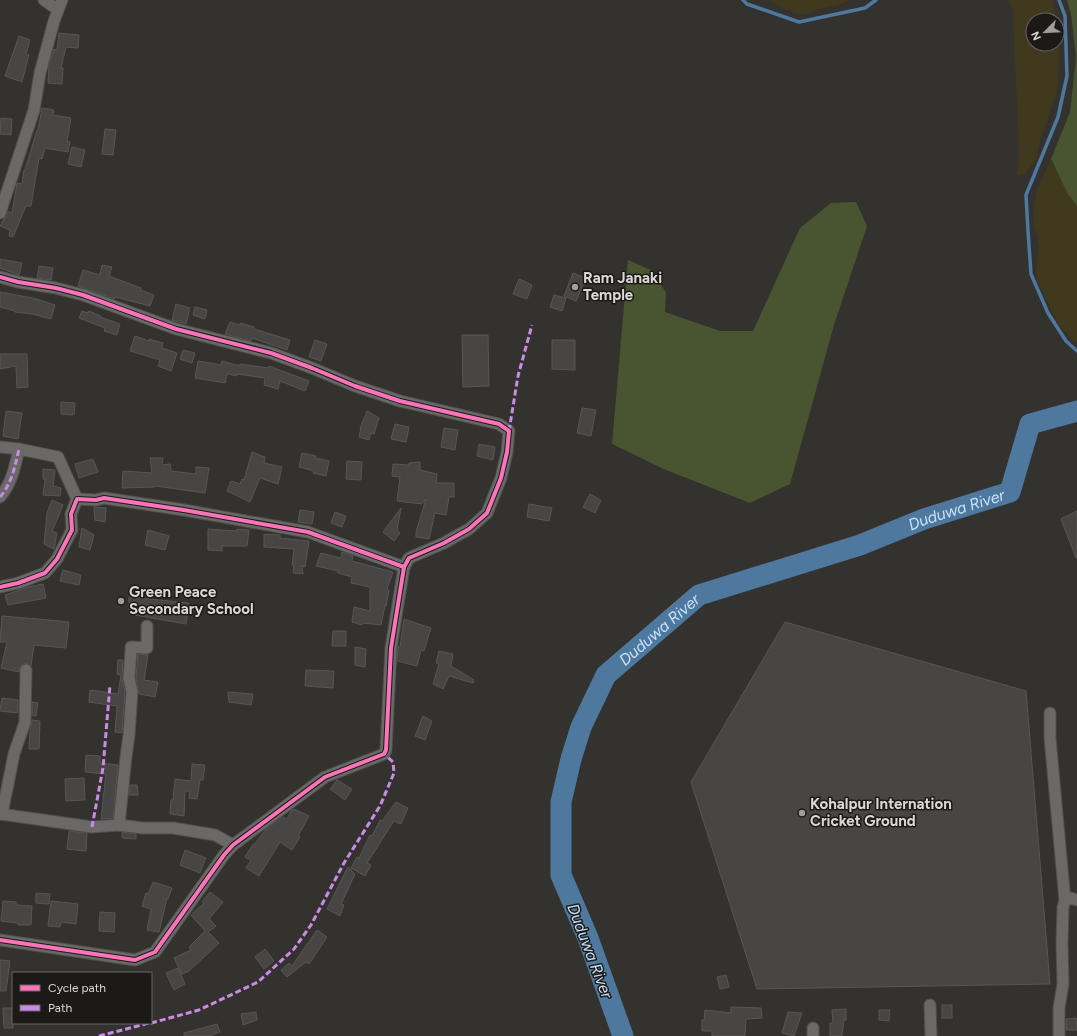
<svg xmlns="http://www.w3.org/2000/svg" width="1077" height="1036" font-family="Figtree,sans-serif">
<rect width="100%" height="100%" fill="#34322f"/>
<g fill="#485530">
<path d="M1067,0H1077V206L1067,193L1051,159L1070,112L1076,57L1071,14Z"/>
<path d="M856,202L867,226L834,325L790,484L750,503L666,470L612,444L628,260L653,271L666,293L665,312L720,331H753L800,228L831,203Z"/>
</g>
<g fill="#40391d">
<path d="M770,0H851C841,5 830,7 818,9C814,10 811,13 807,14C792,15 781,7 770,0Z"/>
<path d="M1009,0H1052L1056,20H1033V44H1057V25L1059,42L1058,88L1040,141L1036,160L1024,175L1017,176L1019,153L1013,11Z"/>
<path d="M1051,159L1067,193L1077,206V344L1058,324L1037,279L1036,270L1039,246L1034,223V204L1037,190Z"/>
</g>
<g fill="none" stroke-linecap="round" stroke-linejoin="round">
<g stroke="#4f789e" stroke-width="3.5">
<path d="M743,0L747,4L799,22L865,8L876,0"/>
<path d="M1059,0L1065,16L1067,76L1058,117L1026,195L1028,231L1031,274L1048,313L1066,341L1077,351"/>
</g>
<path stroke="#4f789e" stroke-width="21" id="s1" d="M623,1036L588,938L561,875V802L571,759L581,727L606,675L699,595L860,545L924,519L1010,492L1030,424L1077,411"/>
</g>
<g fill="#484644" stroke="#585654">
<path d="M59,33L79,35L78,48L66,47L61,68H63L62,84L48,83L49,66L54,49L57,50Z"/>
<path d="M19,36L30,40L26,54L29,55L22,82L5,76Z"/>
<path d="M42,108L54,110L53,115L71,118L67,141L70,142L68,152L45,148L42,159L39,158L31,206H26L13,237L9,236L10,230L0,226L8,211L12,213L17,183L22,184L24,170H25L37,130H38Z"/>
<path d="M1,118L12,119L11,135L0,134Z"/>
<path d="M105,129L116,130L113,155L102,154Z"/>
<path d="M72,147L85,150L81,167L68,164Z"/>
<path d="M0,259L22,263L19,275L0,268Z"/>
<path d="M102,265L112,267L109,276L141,288L140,290L154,295L150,306L115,297L114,299L78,286L83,270L100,275Z"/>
<path d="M39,266L53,268L51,280L37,278Z"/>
<path d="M573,273L586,278L576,301L564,296Z"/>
<path d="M519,279L532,285L527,299L513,294Z"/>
<path d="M0,292L33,298L55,305L51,319L32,314L15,312V311L0,307Z"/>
<path d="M554,295L566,298L562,311L550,307Z"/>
<path d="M176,304L190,308L186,324L172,320Z"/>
<path d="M195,307L207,310L205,319L193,315Z"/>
<path d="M82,311L88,313L89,311L101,316L100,317L120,324L117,335L104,331L105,328L79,318Z"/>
<path d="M230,322L240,325V323L254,327V329L290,340L287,350L252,338L251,341L225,334Z"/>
<path d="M462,335H488L489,386L463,387Z"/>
<path d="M135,336L149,341V339L163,343L162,348L177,353L171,371L158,366L160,360L130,351Z"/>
<path d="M315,340L327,344L321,361L309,357Z"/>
<path d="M552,340H575V370L552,369Z"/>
<path d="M183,350L195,353L192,363L180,359Z"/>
<path d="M0,354H27L28,387L17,388L16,366L0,369Z"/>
<path d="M198,361L221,365L222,361L240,366V364L268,368L269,366L309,381L305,391L280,381L278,389L264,385L265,378L237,374L236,376L227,374L225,383L195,378Z"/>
<path d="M61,402L75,403L74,415L61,414Z"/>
<path d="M582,408L596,410L591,436L577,433Z"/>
<path d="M6,411L22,413L18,439L3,436Z"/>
<path d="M367,411L379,418L374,434L371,433L369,440L359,437L361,428H360Z"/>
<path d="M395,424L409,427L406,442L391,439Z"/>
<path d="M444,428L458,430L455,450L441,447Z"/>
<path d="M479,444L495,447L493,460L477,456Z"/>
<path d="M252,452L265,457L264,463L282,467L278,484L260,478L250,502L227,491L231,481L240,484L242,479L244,480Z"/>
<path d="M302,453L316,456L315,458L329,461L326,476L313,473L314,471L299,467Z"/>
<path d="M150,458H163L162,465L170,464L171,471L196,474V467L209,468L205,493L156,486L155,487L122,488L123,471L152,473Z"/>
<path d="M93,459L98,472L79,478L75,464Z"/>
<path d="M347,461L362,462L361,480L346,479Z"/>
<path d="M420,462V470L437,474L436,483H454V497H449L446,515L435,513L429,539L416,537V532L426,499L422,504L397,501L400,477L392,476L393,464L409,465V463Z"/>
<path d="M43,469L55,470L53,486L61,488L60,496L43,495L45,479H43Z"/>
<path d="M590,494L601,500L595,513L583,507Z"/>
<path d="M52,500L63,505L59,515H58H59L52,531L57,533L54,549L44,544L47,513Z"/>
<path d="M529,504L552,508L549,521L527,517Z"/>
<path d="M94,507L106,508L105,522L95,520Z"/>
<path d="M401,508L397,530L400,533L394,541L383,532Z"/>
<path d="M300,510L314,512L312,524L298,522Z"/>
<path d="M1077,511V558H1076L1061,519Z"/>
<path d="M335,512L346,516L342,527L331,523Z"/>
<path d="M82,528L94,535L90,550L79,547Z"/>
<path d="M208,529L237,531V529L249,530L247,546H222V551L208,550Z"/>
<path d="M148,530L169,536L165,550L145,545Z"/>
<path d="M264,534L280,535V538L309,541L305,567L302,566L303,574L293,573L294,565H292L294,549L264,547Z"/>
<path d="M342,552L353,556L352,561L393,572L387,589L389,590L386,606H385L381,625L363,623L362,625L352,622L354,607L370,611V587L351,583L352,577L338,573V571L316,566L321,553L341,558Z"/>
<path d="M63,570L81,575L79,585L60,581Z"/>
<path d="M43,584L46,598L8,605L5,595L28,587Z"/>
<path d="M129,597L189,603L186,624L129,614Z"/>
<path d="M2,616L49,620V621L50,620L69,622L66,648L34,645L31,666L27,663L23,664L20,667L19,672L1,668L7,642H0Z"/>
<path d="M404,619L431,628L424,651L421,650L417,666L397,661L398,649V646L400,647Z"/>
<path d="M785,622L1026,691L1050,984L757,989L691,782Z"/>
<path d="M333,631H346V646H332Z"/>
<path d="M355,647L366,649L365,667L355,665Z"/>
<path d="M439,651L453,654L451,666L474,680L473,683L449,676L443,689L433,684L439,664L436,663Z"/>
<path d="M138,654L148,655L144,680L158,682L155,697L139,694L136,678Z"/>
<path d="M118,660H123L122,678L125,692L122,733L115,732L117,706L89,702L90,690L118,694L121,675L117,674Z"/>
<path d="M306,670L334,671L333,688L305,686Z"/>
<path d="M228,692L253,694L251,705L229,702Z"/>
<path d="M2,698L18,700V713L0,711Z"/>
<path d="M32,702L38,703L36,716L32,715Z"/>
<path d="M423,716L432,721L425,740L415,736Z"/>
<path d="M32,720L40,721L39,749H29L30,730Z"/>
<path d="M86,755L100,756V763L118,765L113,818L101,819L106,774L85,772Z"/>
<path d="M192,764L205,765L203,780H200L197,799L189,798L190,791H185L184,816L170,814L171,800H173L175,779L191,781Z"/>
<path d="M84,778L85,800L66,801L65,779Z"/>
<path d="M337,780L352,789L345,800L330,789Z"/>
<path d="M130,785H137L138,795H129Z"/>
<path d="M396,802L408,808L401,824L394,821L367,863L371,865L365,876L351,868L357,857L359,858L370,835L372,836L380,820L382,821Z"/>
<path d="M294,809L309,816L298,836L300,837L292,850L280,842L259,876L246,868L251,860L245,857L253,844L254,845L266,829L283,817L287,819L291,811Z"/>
<path d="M69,831L87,833L86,851L67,849Z"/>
<path d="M122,832L136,834V839L122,838Z"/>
<path d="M185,850L206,858L200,873L180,865Z"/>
<path d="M348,867L355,874L341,904L344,905L340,916L327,909Z"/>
<path d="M153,882L172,888L168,899L167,898L159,932L147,930L151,909L142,906L146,893L148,894Z"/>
<path d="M210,892L223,902L209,919L216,926L208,932L219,943L189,971L182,974L174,958L191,950L189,947L205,931L191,915L204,903L202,902Z"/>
<path d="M36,893L50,894L49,904L36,903Z"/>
<path d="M3,901L16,902V905L32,906L31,925H18V923L1,921Z"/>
<path d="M51,901L78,904L76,924L61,922L60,927L48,926Z"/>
<path d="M100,912L115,913L114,932L99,931Z"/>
<path d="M317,930L327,937L309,964L306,962L287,977L281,970L289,963L292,966Z"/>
<path d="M265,949L274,961L264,969L255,957Z"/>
<path d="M0,960L10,961L6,991H0Z"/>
<path d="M178,968L185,984L174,990L166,973Z"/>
<path d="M726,975L729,987L720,989L717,977Z"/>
<rect x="942" y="1005" width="10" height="13"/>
<path d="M731,1007L761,1008L762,1018L746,1019L745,1036H712V1031H702V1020H704L705,1010L731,1013Z"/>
<path d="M3,1008H13V1028H4Z"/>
<path d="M846,1009V1020H844L842,1036H830V1023H833L832,1010Z"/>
<path d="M879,1010H890L889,1021L879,1020Z"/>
<path d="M256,1012L257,1020L243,1025L241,1014Z"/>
<path d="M788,1012L802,1013L794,1036L782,1033Z"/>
<path d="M1076,1018L1077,1030H1066V1019Z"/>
<path d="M217,1024L220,1032L209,1036H184V1033Z"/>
</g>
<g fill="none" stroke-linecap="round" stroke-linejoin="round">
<defs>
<g id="street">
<path d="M44,0L58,10"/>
<path d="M0,213L34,110L40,73L54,21L62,0"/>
<path d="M0,277L18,282L56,288L83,295L176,329L271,353L312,368L355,386L400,401L499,424L509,431L507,452L501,478L487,513L469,529L444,543L409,558L404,567L391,648L386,750L384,754L325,777L233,845L224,855L155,952L135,960L0,940"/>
<path d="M0,447L19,449L58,457L77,499"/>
<path d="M0,497C12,483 15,466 19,449"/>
<path d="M0,587L18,583L45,573L57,559L72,530L71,514L77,499L96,500L104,498L184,510L308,532L404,567"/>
<path d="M1050,713V738L1065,901"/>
<path d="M0,814L92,827L119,825L143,828H173L215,835L233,845"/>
<path d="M2,814L14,754L25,722L26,670"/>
<path d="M119,825L126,757L129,735L132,692L129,678L131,651V647L147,648V626"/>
<path d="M930,1005L931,1036"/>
<path d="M813,1028V1036"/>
<path d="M1059,1036V1008L1063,984L1062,943L1063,907L1065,901L1070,898L1077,900"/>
</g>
</defs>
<use href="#street" stroke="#514f4d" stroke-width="13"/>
<use href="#street" stroke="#6a6967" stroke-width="11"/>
<g stroke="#ca8be6" stroke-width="3" stroke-dasharray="6 3" stroke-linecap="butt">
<path d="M509,431L518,376L532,325"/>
<path d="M0,497C12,483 15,466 19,449"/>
<path d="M92,827L103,768L110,685"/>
<path d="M151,1023L199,1010L258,982L294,949L311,925L344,863L380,806L394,773L393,762L384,754"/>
<path d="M99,1036L149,1023"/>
</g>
<defs>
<g id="cycleway">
<path d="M0,277L18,282L56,288L83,295L176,329L271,353L312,368L355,386L400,401L499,424L509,431L507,452L501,478L487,513L469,529L444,543L409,558L404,567L391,648L386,750L384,754L325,777L233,845L224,855L155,952L135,960L0,940"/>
<path d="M0,587L18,583L45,573L57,559L72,530L71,514L77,499L96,500L104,498L184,510L308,532L404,567"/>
</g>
</defs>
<use href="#cycleway" stroke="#1b1a18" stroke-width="6"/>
<use href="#cycleway" stroke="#fb73b8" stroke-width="4"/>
</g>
<g fill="#9f9e9b" stroke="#1b1a18" stroke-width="1.5">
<circle cx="575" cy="287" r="4"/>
<circle cx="121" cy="601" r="4"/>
<circle cx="802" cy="813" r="4"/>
</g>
<g text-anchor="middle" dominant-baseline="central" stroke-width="3" stroke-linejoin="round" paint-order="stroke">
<g font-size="15" font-weight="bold" fill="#d9d8d5" stroke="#1b1a18" text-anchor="start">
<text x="583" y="278">Ram Janaki<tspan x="583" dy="17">Temple</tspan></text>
<text x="129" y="592">Green Peace<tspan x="129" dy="17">Secondary School</tspan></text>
<text x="810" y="804">Kohalpur Internation<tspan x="810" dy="17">Cricket Ground</tspan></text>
</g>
<g font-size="16" font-style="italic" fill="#c8e2fb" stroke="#1b1a18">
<text stroke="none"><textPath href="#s1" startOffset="775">Duduwa River</textPath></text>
<text stroke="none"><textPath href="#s1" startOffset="451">Duduwa River</textPath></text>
<text transform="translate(590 951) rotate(69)">Duduwa River</text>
</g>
</g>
<rect x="12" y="972" width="140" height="52" fill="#1b1a18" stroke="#676664"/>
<rect x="20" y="985" width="20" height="6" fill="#fb73b8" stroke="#676664"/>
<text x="48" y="992" font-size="12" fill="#d9d8d5">Cycle path</text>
<rect x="20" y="1005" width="20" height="6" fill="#ca8be6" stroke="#676664"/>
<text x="48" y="1012" font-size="12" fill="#d9d8d5">Path</text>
<g transform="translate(1045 32) rotate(246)"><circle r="19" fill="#1b1a18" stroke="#676664"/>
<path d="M0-3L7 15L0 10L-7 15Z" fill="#9f9e9b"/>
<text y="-6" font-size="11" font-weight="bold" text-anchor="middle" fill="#d9d8d5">N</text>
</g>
</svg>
